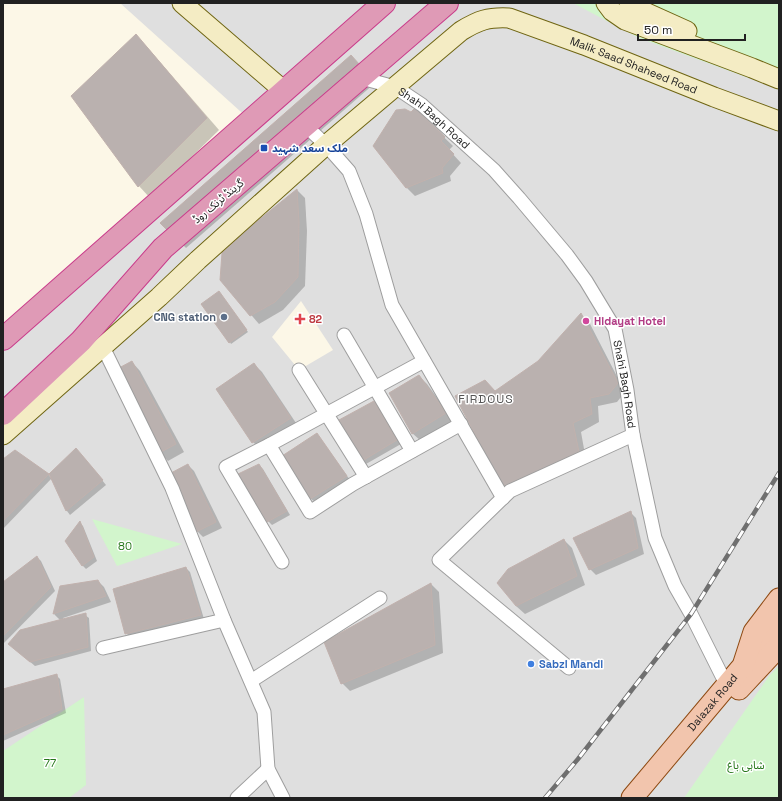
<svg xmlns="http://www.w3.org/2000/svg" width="782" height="801" font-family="'Space Grotesk','Noto Sans Arabic',sans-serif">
<rect width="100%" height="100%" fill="#f1ede9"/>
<rect fill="#dfdfdf" x="3" y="3" width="776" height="795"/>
<g fill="#fcf7e7">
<path d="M3,3H120L250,120L3,339Z"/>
<path d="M301,301L333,350L299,370L272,337Z"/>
</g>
<g fill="#d2f5cc">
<path d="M573,3H779V89L639,38Z"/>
<path d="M92,519L182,544L117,566Z"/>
<path d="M779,666V798H684L769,676Z"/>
<path d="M84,697L86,785L69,798H3V751Z"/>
</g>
<g fill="#0003">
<path d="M136,36L148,48L219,130L150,198L139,186Z"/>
<path d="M351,57L375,83L186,248L162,223Z"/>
<path d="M415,109L453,146L449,150L461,163L450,176L451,181L415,196L406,187L411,113Z"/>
<path d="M297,190L305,198L307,231L305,286L283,310L259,324L221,280L250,227Z"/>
<path d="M220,294L248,332L231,344L230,342Z"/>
<path d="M581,315L589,322L625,392L617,402L598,406L599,422L581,432L586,460L512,495L504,487L496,392L539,362Z"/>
<path d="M132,362L140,371L184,452L168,461L160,453Z"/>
<path d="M254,364L262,372L298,426L261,450L253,442L217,389Z"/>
<path d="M419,376L427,384L454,421L421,441L412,433Z"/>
<path d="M374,403L378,407L401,444L366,464L362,460Z"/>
<path d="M317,434L350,480L315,502L311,499L284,456Z"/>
<path d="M80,453L106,485L70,515L67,511L52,478L3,529V461L48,474L51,478Z"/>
<path d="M188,465L194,471L222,528L203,537L197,531Z"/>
<path d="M259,465L263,469L290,515L272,525L268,521Z"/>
<path d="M630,512L636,518L644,554L596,575L590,569Z"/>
<path d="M80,523L83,526L97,561L86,569L82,565Z"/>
<path d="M564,540L572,548L585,585L525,614L516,606Z"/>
<path d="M37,557L41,561L55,591L3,644V584Z"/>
<path d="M186,568L190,572L204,619L130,637L126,633Z"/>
<path d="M98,581L104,587L111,602L63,618L64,620L85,615L89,618L91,651L35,666L14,648L61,621L54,614Z"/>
<path d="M431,584L439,592L443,653L350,691L342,683Z"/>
<path d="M56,675L60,679L66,713L3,741V690Z"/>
</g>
<g fill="#bab1af" stroke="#c1b1ad">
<path d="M136,34L207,118L138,187L71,96Z"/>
<path d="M351,55L368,74L177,240L160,223Z"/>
<path d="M415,108L445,137L441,141L454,154L442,168L443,173L406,188L373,146L396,110L405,109L411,112Z"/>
<path d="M297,189L299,222L298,277L275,302L250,316L220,280L222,253L250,227Z"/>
<path d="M219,291L247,330L229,343L201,304Z"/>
<path d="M581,313L618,383L609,394L590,398L592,414L573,423L579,452L503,488L455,396L485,380L495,391L538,361Z"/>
<path d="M132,361L176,444L159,453L119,368Z"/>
<path d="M254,363L291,418L252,443L216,389Z"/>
<path d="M419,375L446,413L412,434L389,393Z"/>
<path d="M374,401L397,440L362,461L339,420Z"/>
<path d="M317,433L347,476L310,499L282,456Z"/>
<path d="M76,448L103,480L66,511L49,474Z"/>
<path d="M15,450L49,474L3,521V459Z"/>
<path d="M188,464L216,522L196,532L171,473Z"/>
<path d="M259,464L287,511L267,522L238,474Z"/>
<path d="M631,511L638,548L589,570L573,538Z"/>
<path d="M80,521L94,557L82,566L65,541Z"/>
<path d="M564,539L577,576L516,606L497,583L508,569Z"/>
<path d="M37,556L51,587L3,636V582Z"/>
<path d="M186,567L201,615L125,634L113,589Z"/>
<path d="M98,580L106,596L53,614L60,586Z"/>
<path d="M431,583L435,645L341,684L324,642Z"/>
<path d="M86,613L88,647L30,662L8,644L20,630Z"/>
<path d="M57,674L62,709L3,735V689Z"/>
</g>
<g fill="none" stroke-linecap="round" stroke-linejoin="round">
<defs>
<g id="street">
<path id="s1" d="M365,79L395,87L422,105L494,170L519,198L567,255L586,281L615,329L627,390L633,435L655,538L675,586L691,614L727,686"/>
<path d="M308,128L326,145L349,171L366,214L392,305L503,498"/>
<path d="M344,335L412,451"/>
<path d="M103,347L172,488L224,620L264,712L268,769L283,798"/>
<path d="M299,370L366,477"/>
<path d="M269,445L310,512L353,484L461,424"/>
<path d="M282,562L226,467L269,445L424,361"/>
<path d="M103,648L224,620"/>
<path d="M569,668L439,560L510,491L633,435"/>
<path d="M251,681L380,598"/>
<path d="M237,798L268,769"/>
</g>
<g id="secondary">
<path d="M182,3L284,91"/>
<path d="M606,3L612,11L625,20L752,68L779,79"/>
<path d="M629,3L636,8L687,31"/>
<path id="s2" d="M3,435L159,297L198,260L326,145L461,31C479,20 488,17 509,18L584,45L714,97L779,121"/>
</g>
<g id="primary">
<path d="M754,654L779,625"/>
<path d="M739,689L779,646"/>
<path id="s3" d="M632,798L743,666L754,632L779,599"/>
</g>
<g id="highway">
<path d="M3,339L384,3"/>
<path d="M3,414L81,341L163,248L447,3"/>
</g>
</defs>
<use href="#street" stroke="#9e9e9e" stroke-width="15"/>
<use href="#secondary" stroke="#6f6512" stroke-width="21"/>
<use href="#primary" stroke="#8e4911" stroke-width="23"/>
<use href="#highway" stroke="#c93c8b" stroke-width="24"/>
<use href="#street" stroke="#fff" stroke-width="13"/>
<use href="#secondary" stroke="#f4ecc4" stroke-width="19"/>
<use href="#primary" stroke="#f2c5ad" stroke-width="21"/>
<use href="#highway" stroke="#df9ab6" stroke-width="22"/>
<defs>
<path id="rail" d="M545,798L578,759L691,614L779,473"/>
</defs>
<use href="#rail" stroke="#6f6f6f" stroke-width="4.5"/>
<use href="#rail" stroke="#fff" stroke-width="3" stroke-dasharray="9" stroke-linecap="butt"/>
</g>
<rect fill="#1a4fb4" stroke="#fff" stroke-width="1.5" x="260" y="144" width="8" height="8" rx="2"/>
<circle fill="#5c6f8a" stroke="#fff" stroke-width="1.5" cx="224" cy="317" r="4"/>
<path fill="#e0444e" stroke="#fff" stroke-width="1.5" d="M298 313h4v4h4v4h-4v4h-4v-4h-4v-4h4z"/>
<circle fill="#d1479c" stroke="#fff" stroke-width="1.5" cx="586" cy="321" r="4"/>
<circle fill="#3f7fe0" stroke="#fff" stroke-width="1.5" cx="531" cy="664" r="4"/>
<g text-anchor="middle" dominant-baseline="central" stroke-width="3" stroke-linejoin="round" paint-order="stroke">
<g font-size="11" fill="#212121" stroke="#fff">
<text stroke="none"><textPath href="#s2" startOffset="795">Malik Saad Shaheed Road</textPath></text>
<text stroke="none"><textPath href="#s1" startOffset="81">Shahi Bagh Road</textPath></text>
<text transform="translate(218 201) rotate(-40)">گرینڈ ٹرنک روڈ</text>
<text stroke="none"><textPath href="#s1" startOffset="417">Shahi Bagh Road</textPath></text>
<text stroke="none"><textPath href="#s3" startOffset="125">Dalazak Road</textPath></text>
</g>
<g font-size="11" font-weight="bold" fill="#164399" stroke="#fff" text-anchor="start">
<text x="272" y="148">ملک سعد شہید</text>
</g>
<g font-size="11" font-weight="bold" fill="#4e5e75" stroke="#fff" text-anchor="end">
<text x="216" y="317">CNG station</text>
</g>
<g font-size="11" font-weight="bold" fill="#be3a42" stroke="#fff" text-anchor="start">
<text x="309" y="319">82</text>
</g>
<g font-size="11" font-weight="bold" fill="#b23c85" stroke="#fff" text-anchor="start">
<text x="594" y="321">Hidayat Hotel</text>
</g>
<g font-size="11" fill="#257619" stroke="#fff">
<text x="125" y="546">80</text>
<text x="50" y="763">77</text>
<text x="746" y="765">شاہی باغ</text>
</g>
<g font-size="11" font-weight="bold" fill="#366cbe" stroke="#fff" text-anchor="start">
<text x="539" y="664">Sabzi Mandi</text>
</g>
<g font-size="12" letter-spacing="1" fill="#545454" stroke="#fff">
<text x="486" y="399">FIRDOUS</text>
</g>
</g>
<rect width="782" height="801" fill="none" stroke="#212121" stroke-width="8"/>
<path d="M638 34v6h107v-6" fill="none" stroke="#212121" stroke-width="2"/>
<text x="644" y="34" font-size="12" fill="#212121" stroke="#ffffff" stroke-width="3" paint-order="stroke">50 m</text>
</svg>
